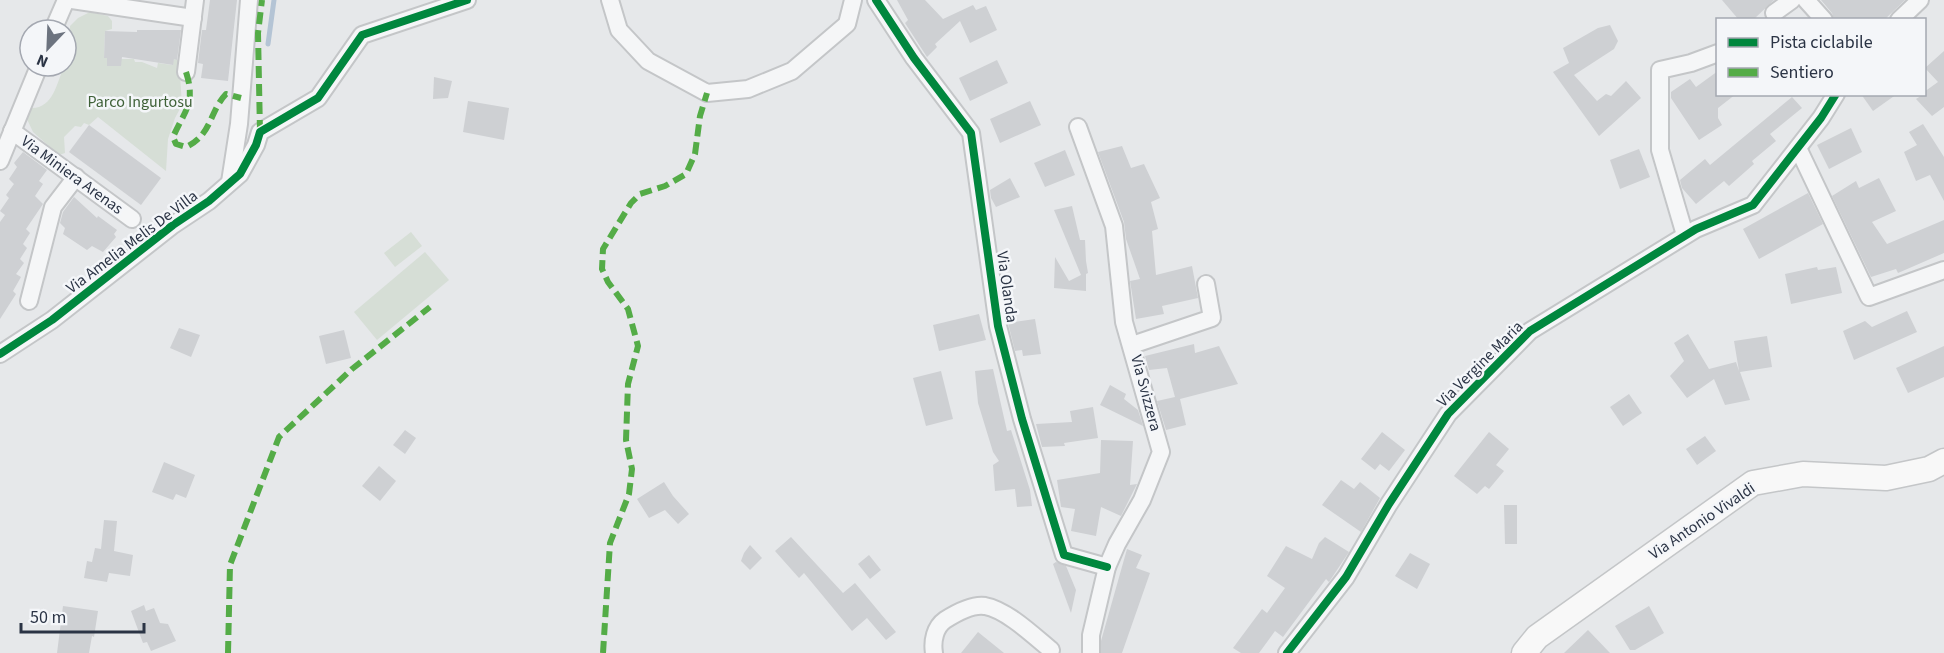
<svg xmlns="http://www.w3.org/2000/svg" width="1944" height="653" font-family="'Source Sans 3',sans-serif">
<rect width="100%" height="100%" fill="#e6e8ea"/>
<g fill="#d6ded6">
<path d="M90,12L108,16L112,21V29L105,31L104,58H107V66H121V59H134L135,62H142L157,68L158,63L172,65L174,59L179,60L182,105L175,118L168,139L166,171L98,117L89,125L84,123L81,127L75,126L64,137L65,153L59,155L33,132L26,117L32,108C53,108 57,83 64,66H66L70,40V26L78,18Z"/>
<path d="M411,232L422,246L395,267L384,253Z"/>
<path d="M425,252L449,280L377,340L354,312Z"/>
</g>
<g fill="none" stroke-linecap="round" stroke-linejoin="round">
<path stroke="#b4c4d5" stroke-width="5" d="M268,44L274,0"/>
</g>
<g fill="#ced0d3">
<path d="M210,0H237L228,81L201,78L203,64L198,63L202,30H206Z"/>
<path d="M897,0H925L943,19L973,5L976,10L986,6L997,30L970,43L960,21L935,44L937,47L927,57L905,23L908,20Z"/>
<path d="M1722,0H1774L1753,20H1739Z"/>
<path d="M1821,0H1905L1884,20H1834L1832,13Z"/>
<path d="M1610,25L1618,41L1614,49L1574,75L1597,101L1606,94L1611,96L1626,81L1641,98L1599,136L1553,72L1569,63L1563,48L1598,28Z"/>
<path d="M137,30H181L177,60L174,59L173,65L122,57L121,66H107V58H104L105,31L137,32Z"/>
<path d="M1944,51V107L1932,116L1916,99L1924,94V92L1938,82L1925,68Z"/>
<path d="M997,60L1008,83L970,101L959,78Z"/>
<path d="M1718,71V94H1736L1718,108V118L1722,125L1699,140L1671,98V92L1690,79L1696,87Z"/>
<path d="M434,77L452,81L448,98L433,99Z"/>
<path d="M1861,94H1897L1873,111Z"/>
<path d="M1792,97L1802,108L1770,134L1776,141L1752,161L1754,164L1729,186L1724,181L1696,204L1682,188L1680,180L1705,159L1710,165Z"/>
<path d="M468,101L509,108L504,140L463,132Z"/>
<path d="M1030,101L1041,125L1000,143L990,119Z"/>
<path d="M1923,124L1944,157V201L1930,175L1916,181L1904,152L1917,145L1909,132Z"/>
<path d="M89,125L161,178L141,205L69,152Z"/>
<path d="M1851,128L1862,152L1829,169L1817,145Z"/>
<path d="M1122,146L1131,168L1144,164L1160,198L1151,202L1158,229L1152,231L1156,275L1192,266L1198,298L1162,306L1164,314L1136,319L1130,281L1140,279L1126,239L1124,222L1098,152Z"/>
<path d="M1639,149L1650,177L1620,189L1610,160Z"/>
<path d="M1065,150L1075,175L1045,187L1034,163Z"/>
<path d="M23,152L47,170L39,181L43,184L35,196L43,204L26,229L30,233L23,244L27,248L20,259L24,263L16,274L21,277L13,291L16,294L0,319V222L5,215L0,211L9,198L6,195L14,184L9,179L17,167L14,163Z"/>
<path d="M1010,178L1020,197L996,207L991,198L990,190Z"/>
<path d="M1879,178L1896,211L1872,222L1887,244L1944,220V253L1898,273L1896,269L1871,277L1832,196L1856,181L1859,188Z"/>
<path d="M1808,193L1823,224L1759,259L1743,229Z"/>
<path d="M74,197L97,218L98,216L117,230L114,234L116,237L103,252L92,246L87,250L63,234L65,228L60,223L63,212Z"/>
<path d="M1072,206L1080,240H1085L1086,261L1088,273L1086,274V291L1054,288L1055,257L1069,281L1081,275L1054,210Z"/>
<path d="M1817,267L1818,270L1836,267L1842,293L1791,304L1785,274Z"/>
<path d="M1907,311L1917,332L1854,360L1843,331L1865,321L1872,327Z"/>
<path d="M979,314L986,340L939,351L933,325Z"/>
<path d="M1035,319L1041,354L1023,356L1022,350L1015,351L1008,323Z"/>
<path d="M179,328L200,335L191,357L170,348Z"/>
<path d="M344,330L351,358L326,364L319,336Z"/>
<path d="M1688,334L1709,369L1736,362L1739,371L1734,341L1767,336L1772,367L1740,372L1750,400L1725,405L1714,379L1687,398L1670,376L1684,361L1674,343Z"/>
<path d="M1194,344L1195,353L1219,346L1238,384L1180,399L1186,425L1166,430L1157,401L1175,397L1167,368L1149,370L1145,356Z"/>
<path d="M1944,346V377L1908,393L1896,368Z"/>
<path d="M993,369L1007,431L1011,430L1030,490L1032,506L1017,507L1015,489L995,491L993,465L999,461L993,452L978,403L975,371Z"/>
<path d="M941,371L953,419L926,426L913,378Z"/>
<path d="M1110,385L1126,394L1124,399L1138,410L1143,426L1100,405Z"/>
<path d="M1629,394L1642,413L1623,426L1610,407Z"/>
<path d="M1093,407L1098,438L1064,443L1065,446L1042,447L1036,424L1072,422L1070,411Z"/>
<path d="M405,430L416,438L405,454L393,445Z"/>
<path d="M1382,432L1405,450L1389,471L1380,464L1375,470L1361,459Z"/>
<path d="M1489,432L1509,449L1496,465L1504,471L1489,489L1485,486L1477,494L1454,476Z"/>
<path d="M1705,436L1716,451L1697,465L1686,449Z"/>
<path d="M1101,440L1133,441L1130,485L1137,484L1121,516L1101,507L1096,536L1071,531L1075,509L1061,507L1057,480L1100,473Z"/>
<path d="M164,462L195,475L186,498L176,494L173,500L152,492Z"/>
<path d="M379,466L396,481L380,501L362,486Z"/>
<path d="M1341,480L1354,489L1360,482L1380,498L1361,532L1322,505Z"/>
<path d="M664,482L673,496L689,514L678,524L665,510L649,518L637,499Z"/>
<path d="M1504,505H1517V544H1505Z"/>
<path d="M104,520L117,521L114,551L133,555L130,576L109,573L107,582L84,578L87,561L92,562L95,548L101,549Z"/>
<path d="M791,537L843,593L855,583L896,632L886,640L867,618L852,631L804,573L799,578L775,551Z"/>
<path d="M1325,537L1349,552L1329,582L1326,579L1283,637L1275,631L1259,653H1241L1233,648L1262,609L1267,613L1285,588L1267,576L1286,546L1312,559L1319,543Z"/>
<path d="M750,545L762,558L750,570L741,561L744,553Z"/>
<path d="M1127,549L1142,555L1136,568L1150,573L1122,653H1101V641Z"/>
<path d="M1410,553L1430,564L1417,589L1395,576Z"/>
<path d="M869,555L881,570L870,579L858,564Z"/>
<path d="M1056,562L1066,566L1076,590L1071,613L1053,564Z"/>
<path d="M144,605L146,611L154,608L160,623L168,624L176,641L151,651L147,642L143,643L131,611Z"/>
<path d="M63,606L98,611L94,637L92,636L89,653H57Z"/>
<path d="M1649,606L1664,633L1635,650H1630L1615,626Z"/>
<path d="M1588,630L1610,653H1564Z"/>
<path d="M978,632L1004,653H961Z"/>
</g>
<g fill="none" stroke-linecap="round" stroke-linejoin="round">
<defs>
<g id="street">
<path d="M72,0L193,18"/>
<path d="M610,0L619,30L648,61L707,93L748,89L792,71L847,24L853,0"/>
<path d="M876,0L914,58L971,133L998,326L1022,419L1064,555L1107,567"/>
<path d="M1806,0L1824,20"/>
<path d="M1774,13L1792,0"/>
<path d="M1899,20L1920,0"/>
<path d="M53,30L66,0"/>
<path d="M186,72L195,0"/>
<path d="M1078,127L1114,226L1124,322L1161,452L1142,500L1117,544L1107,567L1091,635V653"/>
<path d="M12,131L132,219"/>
<path d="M1798,148L1869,297L1944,270"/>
<path d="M0,161L39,66"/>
<path d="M230,182L239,124L249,0"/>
<path d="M1685,235L1660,150V70L1691,63L1718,53"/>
<path d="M29,301L53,207L76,177"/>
<path d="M1132,345L1212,318L1206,284"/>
<path d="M0,354L52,320L173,225L209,201L240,174L256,145L260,132L318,98L362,35L467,0"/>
<path d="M934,653C932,641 935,627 945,620C956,613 972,604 985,606C1007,610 1034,636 1051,650"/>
<path d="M1287,653L1346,577L1389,504L1448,414L1530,331L1696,229L1753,205L1821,118L1836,94"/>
</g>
<path id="secondary" d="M1524,653L1537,637L1753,483L1803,474L1886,478L1929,469L1944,461"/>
</defs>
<use href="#street" stroke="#c4c6c8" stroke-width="20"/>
<use href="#secondary" stroke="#c4c6c8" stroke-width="27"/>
<use href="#street" stroke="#f5f6f7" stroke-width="16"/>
<use href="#secondary" stroke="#f8f8f8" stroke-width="24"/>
<g stroke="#54ac47" stroke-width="6" stroke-dasharray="12 6" stroke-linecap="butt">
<path d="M186,72C196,103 185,110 173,137L176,144L186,147C212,135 209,112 226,94L241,98"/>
<path d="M260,132L258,33L262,0"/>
<path d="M228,653L230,565L279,437L352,369L430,307"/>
<path d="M603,653L610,543L629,494L632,469L626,440L628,384L638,346L628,309L608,282L602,269L603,249L631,203L640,194L665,186L686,174L695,154L700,116L707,93"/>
</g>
<defs>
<g id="cycleway">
<path d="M876,0L914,58L971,133L998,326L1022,419L1064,555L1107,567"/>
<path d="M0,354L52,320L173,225L209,201L240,174L256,145L260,132L318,98L362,35L467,0"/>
<path d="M1287,653L1346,577L1389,504L1448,414L1530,331L1696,229L1753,205L1821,118L1836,94"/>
</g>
</defs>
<use href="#cycleway" stroke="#f4f6f9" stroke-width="11"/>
<use href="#cycleway" stroke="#00873e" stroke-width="8"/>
</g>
<g text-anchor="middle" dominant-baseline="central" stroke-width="5" stroke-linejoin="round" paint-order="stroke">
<g font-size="16" fill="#3f6138" stroke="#f4f6f9">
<text x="140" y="102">Parco Ingurtosu</text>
</g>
<g font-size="16" fill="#2b3445" stroke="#f4f6f9">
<text transform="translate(72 175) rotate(36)">Via Miniera Arenas</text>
<text transform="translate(132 242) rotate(-37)">Via Amelia Melis De Villa</text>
<text transform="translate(1007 287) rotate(82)">Via Olanda</text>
<text transform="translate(1480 364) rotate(-45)">Via Vergine Maria</text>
<text transform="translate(1146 393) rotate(75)">Via Svizzera</text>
<text transform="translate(1702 521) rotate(-34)">Via Antonio Vivaldi</text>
</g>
</g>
<rect x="1716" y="18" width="210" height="78" fill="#f4f6f9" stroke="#a4a8b1" stroke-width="1.5"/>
<rect x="1728" y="38" width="30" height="9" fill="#00873e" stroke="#a4a8b1" stroke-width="1.5"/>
<text x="1770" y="48" font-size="18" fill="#2b3445">Pista ciclabile</text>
<rect x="1728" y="68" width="30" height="9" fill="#54ac47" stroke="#a4a8b1" stroke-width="1.5"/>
<text x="1770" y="78" font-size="18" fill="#2b3445">Sentiero</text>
<g transform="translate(48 48) rotate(203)"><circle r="28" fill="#f4f6f9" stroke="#a4a8b1" stroke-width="1.5"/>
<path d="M0-4.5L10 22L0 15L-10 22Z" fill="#6c737f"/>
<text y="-9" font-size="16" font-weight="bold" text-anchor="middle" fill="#2b3445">N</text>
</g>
<path d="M21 623v9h123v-9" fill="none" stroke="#2b3445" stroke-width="3"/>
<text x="30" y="623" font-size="18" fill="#2b3445" stroke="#f4f6f9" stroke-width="4.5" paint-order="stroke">50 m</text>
</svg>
